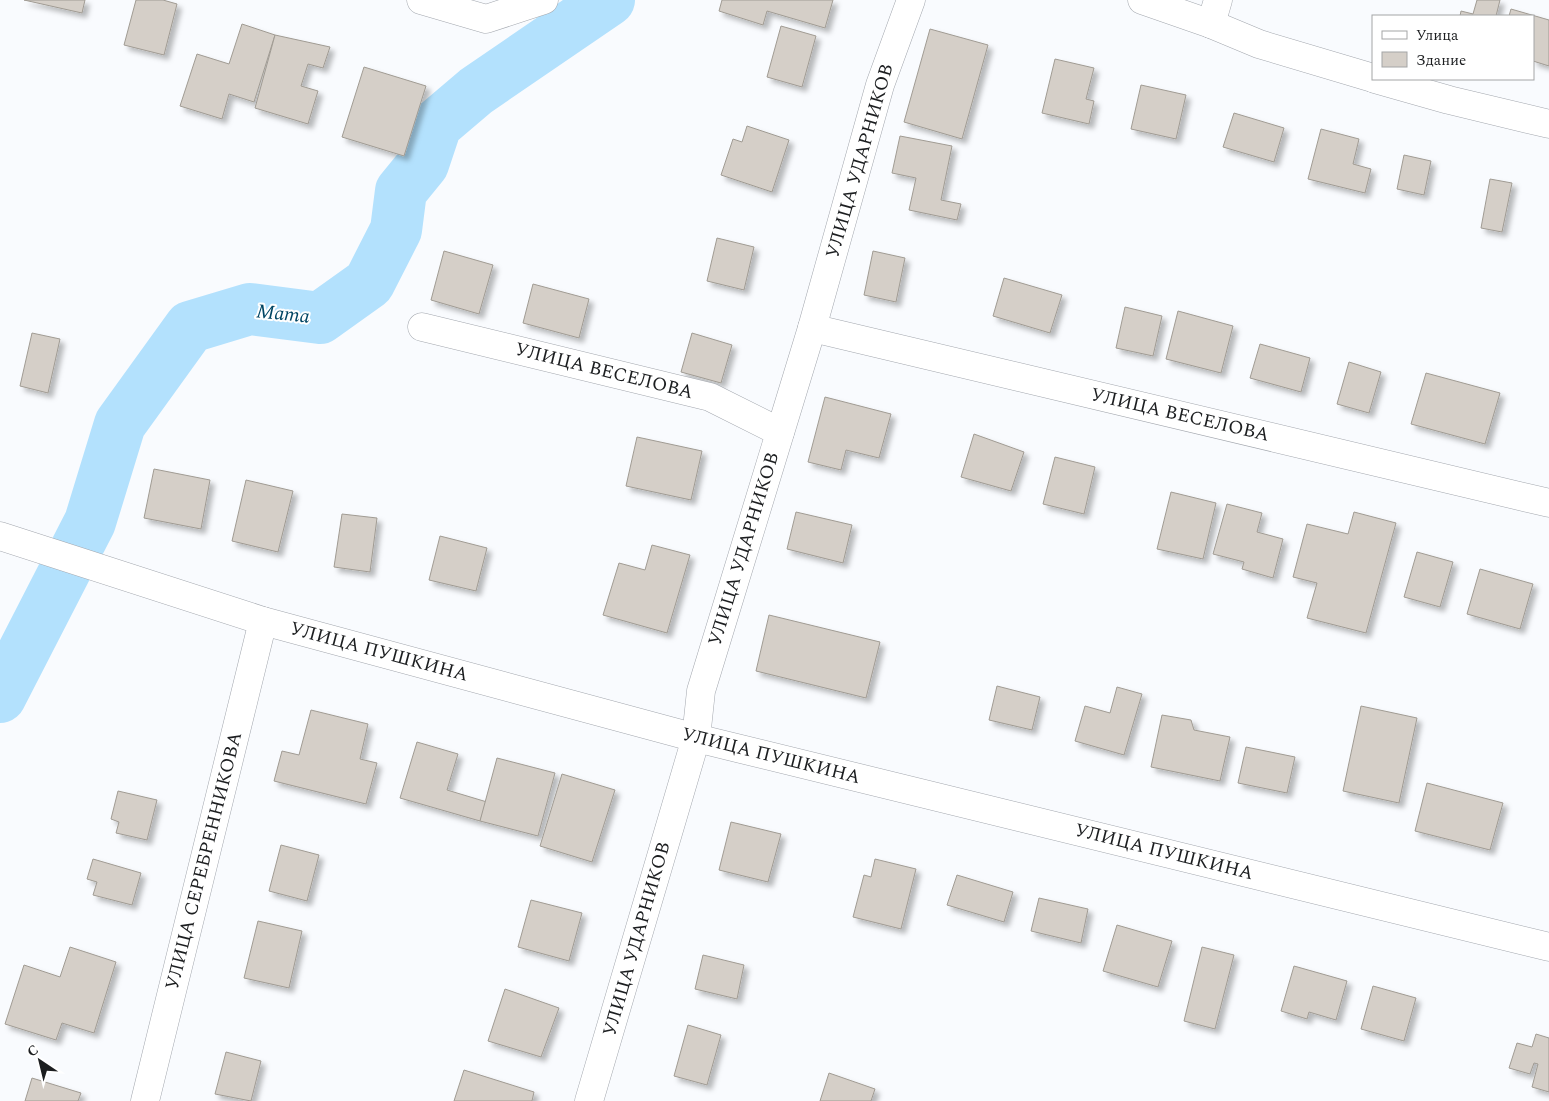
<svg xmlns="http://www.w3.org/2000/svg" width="1549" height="1101" font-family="Spectral,serif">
<defs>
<filter id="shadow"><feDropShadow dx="4.5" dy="4.5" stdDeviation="2.5" flood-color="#0004"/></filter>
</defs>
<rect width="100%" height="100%" fill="#f9fbfe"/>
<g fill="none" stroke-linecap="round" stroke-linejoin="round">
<path stroke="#b3e1fd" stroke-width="52" d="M0,697L90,522L120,424L190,327L250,309L320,318L369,283L396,230L401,191L423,164L436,125L476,91L609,0"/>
</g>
<g fill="#d5cfc8" stroke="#a09b93" filter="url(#shadow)">
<path d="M24,0H85L82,13Z"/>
<path d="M136,0H163L177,4L164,55L124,45Z"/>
<path d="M722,0H833L825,28L767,11L763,25L719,11Z"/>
<path d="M1477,0H1500L1496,16H1460L1461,11L1473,14Z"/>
<path d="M1511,9L1549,20V66L1533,61V16H1509Z"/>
<path d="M242,24L275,35L254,102L229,94L222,119L180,106L197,54L229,64Z"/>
<path d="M781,26L816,36L802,87L767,77Z"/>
<path d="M930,29L988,45L962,139L904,122Z"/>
<path d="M275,35L330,47L323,68L308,64L301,86L318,91L308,124L255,108Z"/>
<path d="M1055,59L1094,68L1086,99L1094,101L1089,124L1042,113Z"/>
<path d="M364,67L426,86L404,156L342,137Z"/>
<path d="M1141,85L1186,95L1176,139L1131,129Z"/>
<path d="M1234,113L1284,128L1274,162L1223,147Z"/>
<path d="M747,126L789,140L772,192L721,175L733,139L742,142Z"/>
<path d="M1321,129L1359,139L1353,164L1371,169L1365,193L1308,179Z"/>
<path d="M900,136L952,146L941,200L961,204L957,220L909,210L916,178L892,173Z"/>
<path d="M1404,155L1431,161L1424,195L1397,189Z"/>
<path d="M1490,179L1512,183L1502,232L1481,228Z"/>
<path d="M717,238L754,247L744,290L707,281Z"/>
<path d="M444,251L493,265L479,314L431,300Z"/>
<path d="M873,251L905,258L896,302L864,295Z"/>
<path d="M1004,278L1062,295L1050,333L993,316Z"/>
<path d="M533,284L589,299L579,338L523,323Z"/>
<path d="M1125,307L1162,316L1153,356L1116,348Z"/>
<path d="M1178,311L1233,326L1221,373L1166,359Z"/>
<path d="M32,333L60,339L48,393L20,386Z"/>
<path d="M692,333L732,345L721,383L681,372Z"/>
<path d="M1260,344L1310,358L1301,392L1250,378Z"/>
<path d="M1349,362L1381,372L1369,413L1337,404Z"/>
<path d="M1426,373L1500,393L1485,444L1411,424Z"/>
<path d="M825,397L891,414L879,458L846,450L841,470L808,462Z"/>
<path d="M974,434L1024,452L1011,491L961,477Z"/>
<path d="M637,437L702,451L691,500L626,486Z"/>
<path d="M1055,457L1095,467L1084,514L1043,504Z"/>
<path d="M154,469L210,480L201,529L144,518Z"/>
<path d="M246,480L293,491L278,552L232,541Z"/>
<path d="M1171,492L1216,503L1203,559L1157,549Z"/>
<path d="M1227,504L1262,513L1257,532L1283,539L1273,578L1242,569L1244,562L1213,554Z"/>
<path d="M796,512L852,525L843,563L787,549Z"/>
<path d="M1354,512L1396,523L1366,633L1307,618L1317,583L1293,577L1307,524L1348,534Z"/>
<path d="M342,514L377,518L370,572L334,567Z"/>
<path d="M440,536L487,548L476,591L429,580Z"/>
<path d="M652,545L690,555L667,633L603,615L619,563L645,570Z"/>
<path d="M1417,552L1453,562L1440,607L1404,597Z"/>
<path d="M1480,569L1533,584L1520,629L1467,614Z"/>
<path d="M769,615L880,642L866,698L756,671Z"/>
<path d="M997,686L1040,697L1032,730L989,720Z"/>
<path d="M1117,687L1142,694L1124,755L1075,741L1085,706L1110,713Z"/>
<path d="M1361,706L1417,718L1399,803L1343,791Z"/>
<path d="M311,710L368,724L360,759L377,763L366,804L274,781L282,751L299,755Z"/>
<path d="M1162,715L1191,720L1194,730L1230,737L1220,781L1151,767Z"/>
<path d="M417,742L458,754L447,790L487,802L480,821L400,798Z"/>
<path d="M1246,747L1295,757L1287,793L1238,783Z"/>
<path d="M497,758L555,773L538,836L480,821Z"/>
<path d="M562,774L615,790L592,862L540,846Z"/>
<path d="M1427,783L1503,803L1490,850L1415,831Z"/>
<path d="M118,791L157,800L147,840L116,833L119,822L111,819Z"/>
<path d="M731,822L781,834L768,882L719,870Z"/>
<path d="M281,845L319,855L307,901L269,891Z"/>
<path d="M93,859L141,873L132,905L93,895L97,882L87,879Z"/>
<path d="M875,859L916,869L901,929L853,917L864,875L871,877Z"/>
<path d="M957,875L1013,892L1004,922L947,905Z"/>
<path d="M1039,898L1088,909L1081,943L1031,931Z"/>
<path d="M531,900L582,913L569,961L518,947Z"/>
<path d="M258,921L302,931L289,988L244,978Z"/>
<path d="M1117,925L1172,941L1158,987L1103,971Z"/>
<path d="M70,947L116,962L94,1033L62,1023L56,1040L5,1024L24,965L60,977Z"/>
<path d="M1202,947L1234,955L1215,1029L1184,1021Z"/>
<path d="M703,955L744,965L737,999L695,989Z"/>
<path d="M1294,966L1347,981L1336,1020L1309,1012L1307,1019L1281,1011Z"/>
<path d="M1373,986L1416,998L1404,1041L1361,1029Z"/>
<path d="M505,989L559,1008L541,1057L488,1041Z"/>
<path d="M688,1025L721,1035L707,1085L674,1076Z"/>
<path d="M1536,1034L1549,1038V1092L1532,1087L1538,1064L1534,1063L1530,1074L1509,1068L1517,1043L1532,1047Z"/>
<path d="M226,1052L261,1061L251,1101L215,1094Z"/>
<path d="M464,1070L534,1092L532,1101H454Z"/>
<path d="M829,1073L875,1089L871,1101H820Z"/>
<path d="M32,1078L81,1093L78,1101H25Z"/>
</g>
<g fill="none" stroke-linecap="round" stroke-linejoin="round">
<defs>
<g id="minor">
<path d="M421,0L486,19L544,0"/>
<path d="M1142,0L1211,24L1259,44L1373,78"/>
<path d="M1211,24L1218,0"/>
<path d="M1375,79L1449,100L1549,124"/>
<path d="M422,327L710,397L780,432"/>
<path d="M812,328L1549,503"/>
<path d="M589,1101L696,738L701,691L812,328L880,85L911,0"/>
</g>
<g id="tertiary">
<path d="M0,536L263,621L696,738L1549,947"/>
<path d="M145,1101L263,621"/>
</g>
</defs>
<use href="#minor" stroke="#a3a7ae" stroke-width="29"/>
<use href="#tertiary" stroke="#a3a7ae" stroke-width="29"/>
<use href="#minor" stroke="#fff" stroke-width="28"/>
<use href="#tertiary" stroke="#fff" stroke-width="28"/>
</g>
<g text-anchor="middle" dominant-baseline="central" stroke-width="4" stroke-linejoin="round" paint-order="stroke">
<g font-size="19" fill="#1c1e20" stroke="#fff">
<text transform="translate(860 161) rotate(-74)">УЛИЦА УДАРНИКОВ</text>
<text transform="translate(604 371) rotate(14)">УЛИЦА ВЕСЕЛОВА</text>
<text transform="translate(1180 415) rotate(13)">УЛИЦА ВЕСЕЛОВА</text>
<text transform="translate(744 549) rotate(-73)">УЛИЦА УДАРНИКОВ</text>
<text transform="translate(379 652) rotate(15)">УЛИЦА ПУШКИНА</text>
<text transform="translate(771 756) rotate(14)">УЛИЦА ПУШКИНА</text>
<text transform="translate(1164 852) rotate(14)">УЛИЦА ПУШКИНА</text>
<text transform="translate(204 861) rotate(-76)">УЛИЦА СЕРЕБРЕННИКОВА</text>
<text transform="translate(637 939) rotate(-74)">УЛИЦА УДАРНИКОВ</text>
</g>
<g font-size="20" font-style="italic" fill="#004563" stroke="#fff">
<text transform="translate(283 314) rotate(6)">Мата</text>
</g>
</g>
<rect x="1372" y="15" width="162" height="65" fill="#ffffff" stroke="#a4a5a6"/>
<rect x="1382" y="31" width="25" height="8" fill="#ffffff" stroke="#a4a5a6"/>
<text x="1416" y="40" font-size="15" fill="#1c1e20">Улица</text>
<rect x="1382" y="52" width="25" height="15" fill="#d5cfc8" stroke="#a4a5a6"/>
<text x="1416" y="65" font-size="15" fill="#1c1e20">Здание</text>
<g transform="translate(40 1061) rotate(325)" stroke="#ffffff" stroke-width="4" paint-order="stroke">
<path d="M0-4L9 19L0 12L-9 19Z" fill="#1c1e20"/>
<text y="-8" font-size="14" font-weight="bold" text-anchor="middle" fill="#1c1e20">С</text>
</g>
</svg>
